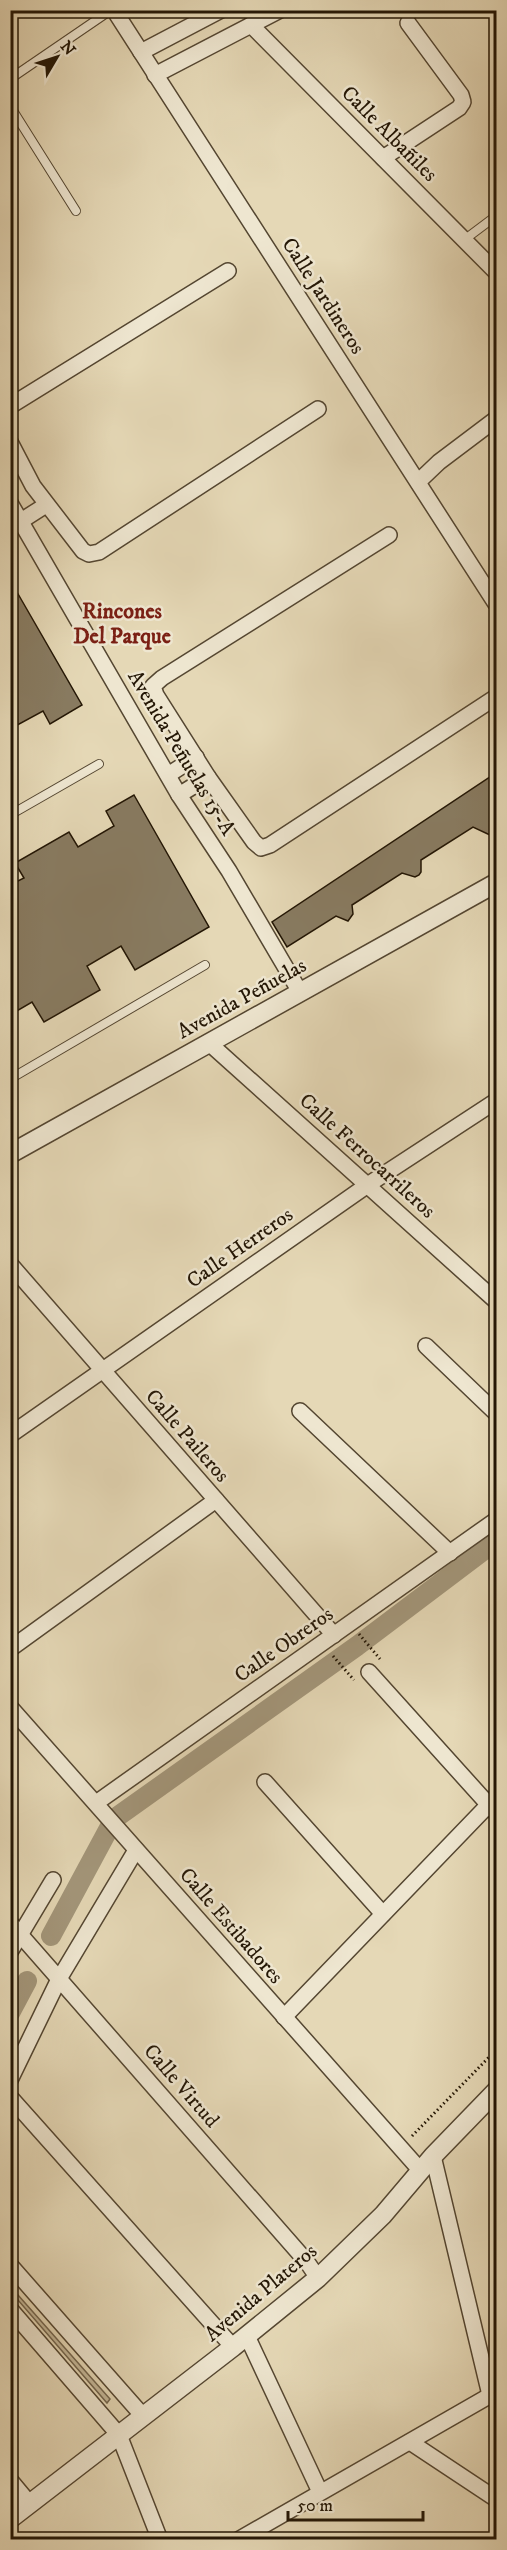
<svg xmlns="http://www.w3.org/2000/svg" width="507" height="2550" font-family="'IM FELL DW Pica',serif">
<rect width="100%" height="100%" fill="#e5d8b6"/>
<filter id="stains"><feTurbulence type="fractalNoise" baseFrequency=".00333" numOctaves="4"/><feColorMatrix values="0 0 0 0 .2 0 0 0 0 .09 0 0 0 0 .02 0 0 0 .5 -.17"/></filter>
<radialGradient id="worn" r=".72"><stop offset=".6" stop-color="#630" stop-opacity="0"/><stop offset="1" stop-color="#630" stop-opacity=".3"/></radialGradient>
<path fill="#c4b798" stroke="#74664e" stroke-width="1.5" d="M10,2286L110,2399L107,2403L11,2292Z"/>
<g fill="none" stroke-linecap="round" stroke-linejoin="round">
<g stroke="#a3967a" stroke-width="20">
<path d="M51,1936L114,1819L357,1646L496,1541"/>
<path d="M10,2013L27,1981"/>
</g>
</g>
<g fill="#887b61" stroke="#231605" stroke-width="1.5">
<path d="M10,580L82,705L50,724L43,711L10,729Z"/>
<path d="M496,773V811L490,815V835L473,827L421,860V872L419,875L415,877L402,873L352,905L353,914L348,921L336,916L287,947L272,922Z"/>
<path d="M134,795L209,927L135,970L121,946L87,966L100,990L44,1022L32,1002L10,1015V885L24,878L15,863L69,832L78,847L114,826L106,811Z"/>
</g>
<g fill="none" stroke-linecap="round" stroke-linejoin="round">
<defs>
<g id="service">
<path d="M10,79L111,10"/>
<path d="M10,106L76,211"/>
<path d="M464,240L496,216"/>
<path d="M10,815L99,764"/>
<path d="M10,1079L205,965"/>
</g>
<g id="minor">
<path d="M114,10L496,604"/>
<path d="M251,25L496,272"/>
<path d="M141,52L221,10"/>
<path d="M155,75L280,10"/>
<path d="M383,158L459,108L463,102L461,95L408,23"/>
<path d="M10,406L228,271"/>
<path d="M10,442L33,486L83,551L89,554L99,552L318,409"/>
<path d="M418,482L439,462L496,419"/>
<path d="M10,503L179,795L229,871L300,992"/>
<path d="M21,521L46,505"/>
<path d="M389,535L162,678L153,686L156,695L208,777L254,842L261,848L270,845L496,697"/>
<path d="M168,775L196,757"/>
<path d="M179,795L208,777"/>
<path d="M209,1043L496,1301"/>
<path d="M10,1264L334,1635"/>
<path d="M426,1346L496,1413"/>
<path d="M300,1411L450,1553"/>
<path d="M10,1435L369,1184L496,1101"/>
<path d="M10,1649L216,1500"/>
<path d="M369,1672L496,1813"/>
<path d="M10,1707L421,2171"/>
<path d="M265,1782L383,1914"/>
<path d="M96,1803L496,1520"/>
<path d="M10,1923L307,2262L318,2278"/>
<path d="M10,1952L53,1880"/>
<path d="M284,2017L496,1797"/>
<path d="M10,2080L59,1979L136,1850"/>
<path d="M10,2097L233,2347"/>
<path d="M433,2156L490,2395"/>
<path d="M10,2265L143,2416"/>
<path d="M10,2309L119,2435L160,2540"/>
<path d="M247,2336L320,2492"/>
<path d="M410,2442L496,2499"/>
<path d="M10,2480L30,2504"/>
<path d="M238,2540L496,2392"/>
</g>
<g id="tertiary">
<path d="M10,1154L496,883"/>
<path d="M10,2519L233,2347L318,2278L383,2215L433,2156L496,2091"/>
</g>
</defs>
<use href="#service" stroke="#544631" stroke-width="10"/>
<use href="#minor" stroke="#544631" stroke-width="18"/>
<use href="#tertiary" stroke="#544631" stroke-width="21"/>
<g stroke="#231605" stroke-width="3" stroke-dasharray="1.5 3" stroke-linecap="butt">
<path d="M359,1634L380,1659"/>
<path d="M333,1656L354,1680"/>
<path d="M412,2136L496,2050"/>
</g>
<use href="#service" stroke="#eee6d0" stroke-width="8"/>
<use href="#minor" stroke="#eee6d0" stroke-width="15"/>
<use href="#tertiary" stroke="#eee6d0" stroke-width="18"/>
</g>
<g text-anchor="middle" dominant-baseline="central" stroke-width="5" stroke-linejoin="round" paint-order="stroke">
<g font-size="21" fill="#231605" stroke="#eee6d0">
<text transform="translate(389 134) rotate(45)">Calle Albañiles</text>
<text transform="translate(323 296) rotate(57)">Calle Jardineros</text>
<text transform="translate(181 753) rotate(59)">Avenida Peñuelas 15-A</text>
<text transform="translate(242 999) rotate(-29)">Avenida Peñuelas</text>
<text transform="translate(367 1156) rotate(42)">Calle Ferrocarrileros</text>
<text transform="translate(240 1248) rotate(-35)">Calle Herreros</text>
<text transform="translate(187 1436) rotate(49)">Calle Paileros</text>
<text transform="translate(284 1645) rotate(-35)">Calle Obreros</text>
<text transform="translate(231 1926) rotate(49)">Calle Estibadores</text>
<text transform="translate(181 2086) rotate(49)">Calle Virtud</text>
<text transform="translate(261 2293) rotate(-40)">Avenida Plateros</text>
</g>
<g font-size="22" font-weight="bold" fill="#7a1f14" stroke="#eee6d0">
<text x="122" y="611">Rincones<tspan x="122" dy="25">Del Parque</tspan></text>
</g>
</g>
<rect width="507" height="2550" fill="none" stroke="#e5d8b6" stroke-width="36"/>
<rect x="12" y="12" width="483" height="2526" fill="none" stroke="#231605" stroke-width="3"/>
<rect x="18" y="18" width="471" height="2514" fill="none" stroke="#231605" stroke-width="1.5"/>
<g transform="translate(57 57) rotate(51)" stroke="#eee6d0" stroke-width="4.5" paint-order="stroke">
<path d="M0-4.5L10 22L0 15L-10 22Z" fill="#231605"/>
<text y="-9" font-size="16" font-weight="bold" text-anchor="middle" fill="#231605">N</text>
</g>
<path d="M288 2511v9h135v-9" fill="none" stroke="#231605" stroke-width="3"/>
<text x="297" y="2511" font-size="18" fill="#231605" stroke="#eee6d0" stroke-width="4.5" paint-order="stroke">50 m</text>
<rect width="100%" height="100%" filter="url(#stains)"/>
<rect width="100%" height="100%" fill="url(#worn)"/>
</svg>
